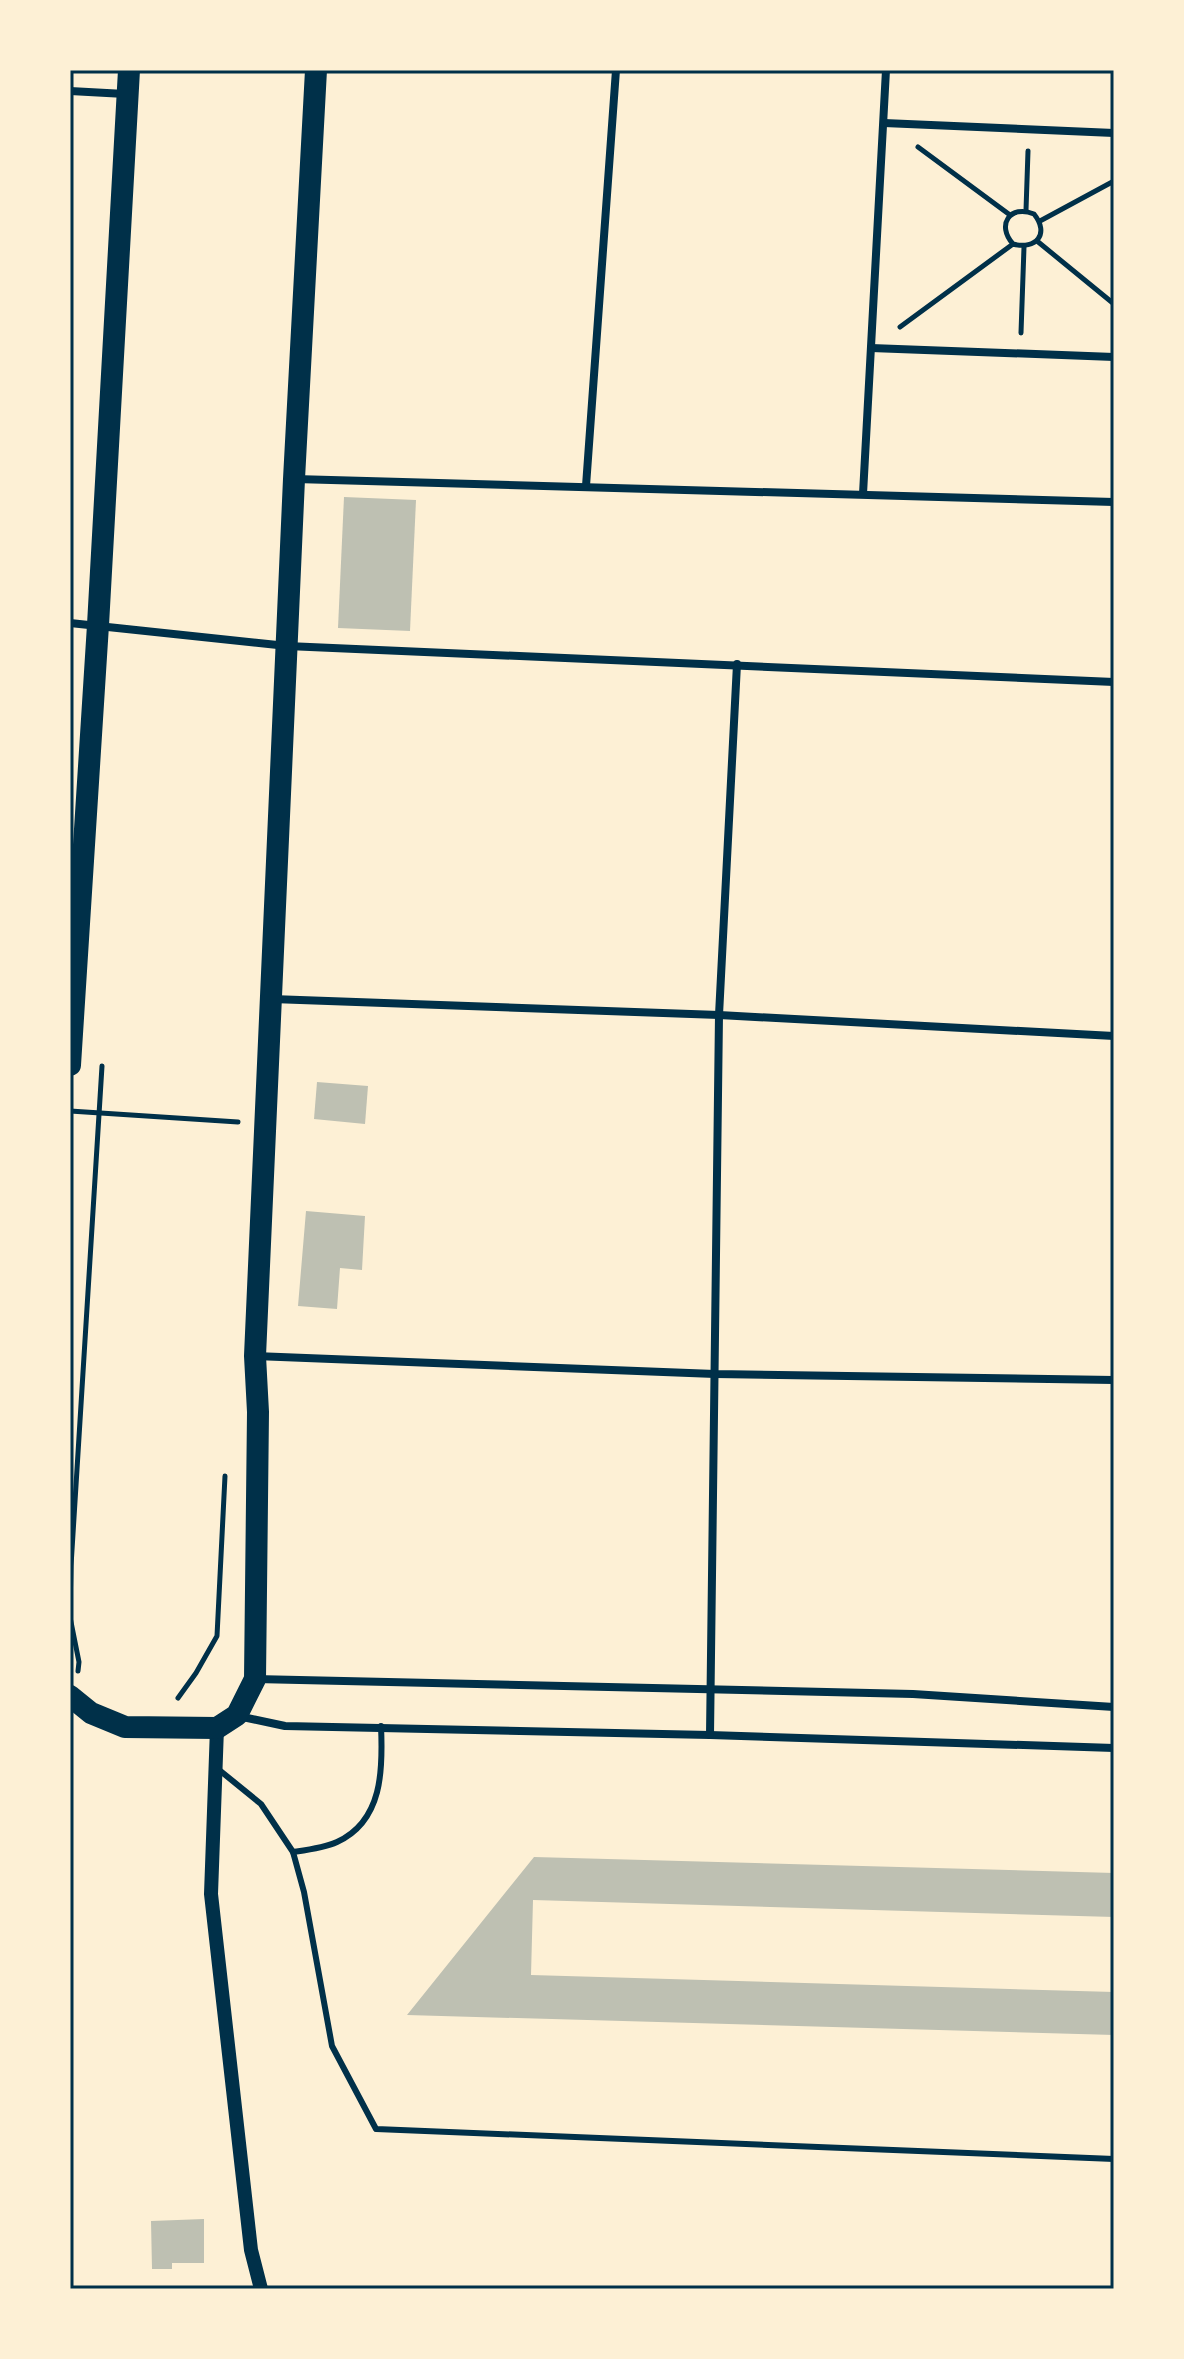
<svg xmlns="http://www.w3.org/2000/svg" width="1184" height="2359" font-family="Figtree,sans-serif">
<rect width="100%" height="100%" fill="#fdf0d5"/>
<g fill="#bec0b2">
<path d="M344,497L416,500L410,631L338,628Z"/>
<path d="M317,1082L368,1086L365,1124L314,1119Z"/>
<path d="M306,1211L365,1216L362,1270L340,1268L337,1309L298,1306Z"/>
<path d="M534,1857L1114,1873V1917L533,1900L531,1975L1114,1992V2035L407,2015Z"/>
<path d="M204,2219V2263H172V2269H152L151,2221Z"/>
</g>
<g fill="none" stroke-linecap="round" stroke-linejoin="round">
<g stroke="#003049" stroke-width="5">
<path d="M918,147L1010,215"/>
<path d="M1026,210L1028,151"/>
<path d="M1040,221L1114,181"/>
<path d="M1037,241L1114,304"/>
<path d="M900,327L1013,244C1036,250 1050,234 1034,214C1010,204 996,225 1013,244"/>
<path d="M1021,333L1024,247"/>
<path d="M70,1111L238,1122"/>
<path d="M70,1610L71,1566L102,1066"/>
<path d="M70,1617L79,1662L78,1671"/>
<path d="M178,1698L196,1673L217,1636L225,1476"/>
</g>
<g stroke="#003049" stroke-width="6">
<path d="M218,1769L261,1804L293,1852L304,1892L332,2046L376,2129L1114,2159"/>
<path d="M293,1852C307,1850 324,1848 337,1842C383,1821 383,1769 381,1726"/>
</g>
<g stroke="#003049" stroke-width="8">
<path d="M70,91L125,94"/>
<path d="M884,123L1114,133"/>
<path d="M871,348L1114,357"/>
<path d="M295,479L1114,502"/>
<path d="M586,486L616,70"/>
<path d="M863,494L886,70"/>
<path d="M70,623L287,646L1114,682"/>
<path d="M272,999L719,1015L1114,1036"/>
<path d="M255,1356L715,1374L1114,1380"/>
<path d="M255,1679L913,1694L1114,1707"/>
<path d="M238,1716L285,1726L710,1735L1114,1748"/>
<path d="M710,1735L719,1015L737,664"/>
</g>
<path stroke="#003049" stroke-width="14" d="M217,1728L211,1894L251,2250L261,2289"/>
<g stroke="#003049" stroke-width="22">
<path d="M70,1065L98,625L129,70"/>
<path d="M70,1696L91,1713L125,1727L217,1728L237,1715L255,1679L258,1412L255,1356L294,479L316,70"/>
</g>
</g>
<rect width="1184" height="2359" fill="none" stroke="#fdf0d5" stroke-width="144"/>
<rect x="72" y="72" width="1040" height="2215" fill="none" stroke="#003049" stroke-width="3"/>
</svg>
